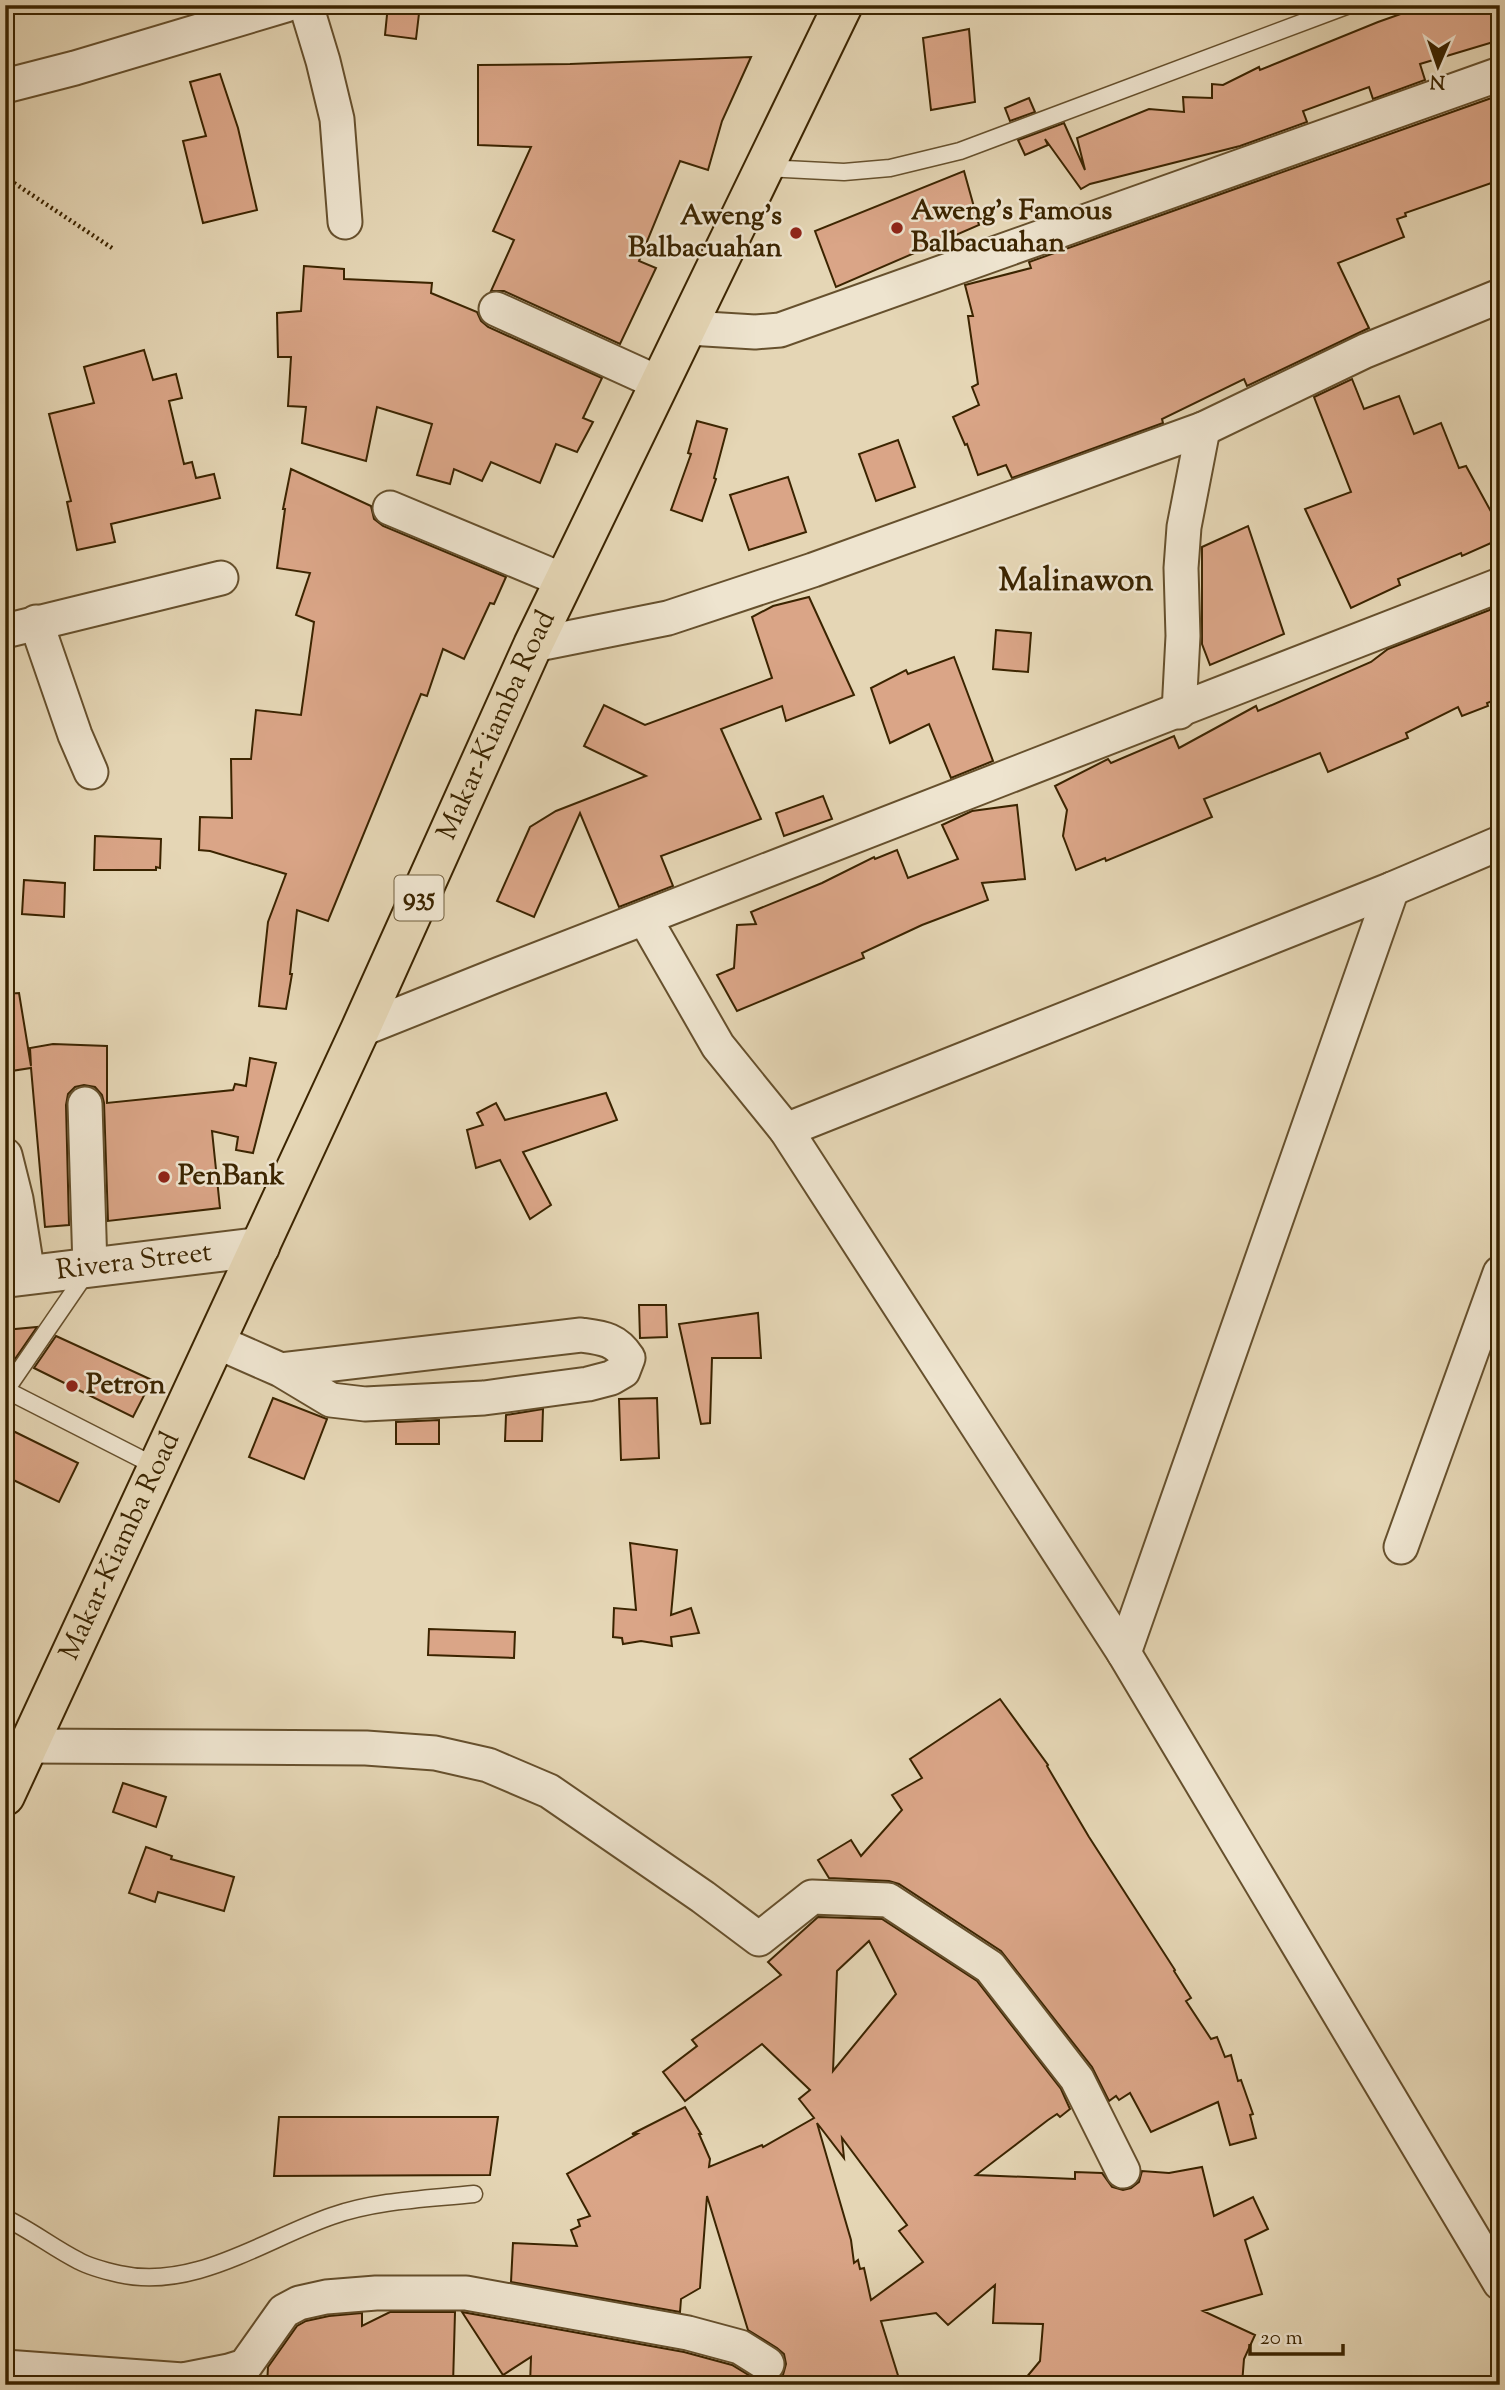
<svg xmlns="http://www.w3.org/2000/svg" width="1505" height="2390" font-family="'Sorts Mill Goudy',serif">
<rect width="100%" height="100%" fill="#e5d6b5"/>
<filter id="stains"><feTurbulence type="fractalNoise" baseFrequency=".00286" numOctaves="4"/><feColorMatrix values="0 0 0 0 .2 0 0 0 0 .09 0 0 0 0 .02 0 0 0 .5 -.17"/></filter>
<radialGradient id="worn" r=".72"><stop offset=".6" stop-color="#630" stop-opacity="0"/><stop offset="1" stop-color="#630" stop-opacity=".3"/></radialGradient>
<g fill="#daa587" stroke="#3b2400" stroke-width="2" fill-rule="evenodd">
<path d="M388,5H420L416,39L385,35Z"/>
<path d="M1426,5H1500V40L1420,64L1425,80L1373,99L1369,87L1303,111L1307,122L1240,146L1090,184L1081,189L1045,139L1048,145L1025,155L1018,140L1064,123L1085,170L1077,138L1149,109L1184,112L1183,97L1212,98V84L1223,85L1259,67L1260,70L1378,22Z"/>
<path d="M969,29L975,102L931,110L923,38Z"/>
<path d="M751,57L722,121L708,170L680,161L639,261L656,268L620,344L504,291H491L514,240L493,231L531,147L478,145V65L570,64Z"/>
<path d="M220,74L238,128L257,210L203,223L183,141L206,136L190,82Z"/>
<path d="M1500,95V180L1405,213L1406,216L1397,219L1404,237L1338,263L1369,328L1247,386L1244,379L1162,419L1163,423L1012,478L1006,465L978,475L967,444L965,445L953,417L979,405L972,387L978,384L968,316H973L965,285L1031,268L1029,262Z"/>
<path d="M1029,98L1035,112L1010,121L1005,108Z"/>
<path d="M964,171L979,225L836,287L815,231Z"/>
<path d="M304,266L344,269V279L432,283L431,293L477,312L481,321L488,327L602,378L583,418L593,422L577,452L556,444L540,483L491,462L482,481L454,469L450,484L417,475L432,424L377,407L366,461L302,443L306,407L288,406L291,357H278L277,313L301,311Z"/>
<path d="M144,350L153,380L176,374L182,398L169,401L184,464L192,462L196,478L214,474L220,498L111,524L115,542L77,550L67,502L71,501L49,414L94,403L84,367Z"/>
<path d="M1352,379L1364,409L1399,396L1414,434L1441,423L1459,468L1466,466L1500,528V539L1462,556L1461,553L1398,579L1400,585L1351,608L1305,509L1351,492L1314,397Z"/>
<path d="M697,421L727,429L714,478L716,479L702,521L671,510L691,454L688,453Z"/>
<path d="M898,440L915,487L876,501L859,454Z"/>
<path d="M291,469L371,506L374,519L383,526L506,577L494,604L490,603L464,659L443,649L427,696L421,694L328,921L297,910L290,974H292L286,1009L259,1006L268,922L286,874L210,851L199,850L200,817L232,818L231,759H251L256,710L301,715L314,622L296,615L310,573L277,568L285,509H283Z"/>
<path d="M788,477L806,532L749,550L730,495Z"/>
<path d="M1248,526L1284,634L1210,665L1202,644V547Z"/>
<path d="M809,597L854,695L786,721L782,706L721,729L761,819L661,856L673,886L619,907L580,813L534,917L497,901L530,827L556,811L646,776L584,746L604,705L645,725L772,678L752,617L773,606Z"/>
<path d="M1500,606V698L1487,703L1488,706L1462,716L1458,707L1406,733L1408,738L1328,772L1320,753L1204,799L1212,817L1106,861L1105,858L1076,870L1063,836L1067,810L1055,786L1108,759L1111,763L1174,736L1179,748L1256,706L1258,711L1371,662L1388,649Z"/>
<path d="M996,630L1031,633L1028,672L993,669Z"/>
<path d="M954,657L993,761L951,778L929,724L890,743L871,688L906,670L908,674Z"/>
<path d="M823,796L832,819L784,836L776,813Z"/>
<path d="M1017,805L1025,879L982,883L988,900L922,925L862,953L864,958L737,1011L717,975L734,968L737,925L756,924L751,912L822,883L874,857L875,859L897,850L908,878L958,859L942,825L972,811Z"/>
<path d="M95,836L161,839L160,868L156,867V870H94Z"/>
<path d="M24,880L65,883L64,917L22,914Z"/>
<path d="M19,993L31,1066L30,1048L53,1044L107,1046V1103L233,1090L235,1084L246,1086L250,1058L276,1063L253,1153L236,1150L238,1137L212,1131L220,1208L108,1221L104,1103L102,1095L95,1087L84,1085L75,1087L68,1094L66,1105L69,1225L45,1227L31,1068L5,1072V994Z"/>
<path d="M606,1093L617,1120L523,1152L551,1205L530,1219L500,1160L476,1168L467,1130L483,1125L477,1113L496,1103L505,1120Z"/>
<path d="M639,1305H666L667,1337L640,1338Z"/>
<path d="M758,1313L761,1358H712L710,1423L701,1424L679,1324Z"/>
<path d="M37,1327L15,1359L5,1354V1330Z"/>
<path d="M56,1336L152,1380L133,1417L34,1368Z"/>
<path d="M273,1398L327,1419L304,1479L249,1457Z"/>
<path d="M657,1398L659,1458L621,1460L619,1399Z"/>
<path d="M543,1409L542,1441H505L506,1415Z"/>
<path d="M439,1420V1444H396V1422Z"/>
<path d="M5,1427L78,1463L59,1502L5,1476Z"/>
<path d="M630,1543L677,1550L671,1615L691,1608L699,1633L671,1637L672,1646L641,1641L623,1644L622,1638L613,1637L614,1608L636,1610Z"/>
<path d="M429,1629L515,1632L514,1658L428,1655Z"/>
<path d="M1000,1699L1048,1765L1047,1766L1089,1837L1175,1970L1174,1971L1191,1998L1186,2001L1211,2039L1217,2037L1225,2057L1231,2055L1238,2081L1241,2080L1253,2114L1250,2115L1256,2138L1230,2145L1218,2102L1151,2132L1130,2093L1119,2100L1116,2096L1109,2101L1092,2067L1001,1951L899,1884L889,1881L829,1878L818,1860L851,1840L861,1856L902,1810L892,1795L922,1778L910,1759Z"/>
<path d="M123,1783L166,1797L156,1827L113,1812Z"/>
<path d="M146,1847L172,1856L171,1859L234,1877L224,1911L158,1892L155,1902L129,1893Z"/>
<path d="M818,1917L882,1919L977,1981L1061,2089L1070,2109L1060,2117L1057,2114L1048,2120L976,2175L1075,2179V2172L1102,2173L1112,2187L1123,2190L1131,2188L1139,2182L1142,2171L1169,2173L1202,2167L1214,2216L1253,2197L1268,2229L1245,2240L1262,2294L1203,2311L1255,2335L1244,2359L1242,2384L1020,2385L1040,2361L1043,2324L993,2323L995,2285L948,2325L936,2313L881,2321L901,2385H530L531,2357L503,2375L462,2312L684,2352L732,2365L757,2380L766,2383L775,2381L783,2375L786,2364L784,2354L777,2348L748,2330L707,2196L700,2288L681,2299L680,2312L511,2282L513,2243L577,2246L571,2230L580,2226L578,2220L590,2216L567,2174L637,2134H632L685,2107L701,2134H699L710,2159L709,2167L762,2145L763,2147L814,2118L799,2099L810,2090L762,2044L685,2101L663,2072L697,2046L692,2040L781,1975L768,1962ZM869,1941L896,1994L833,2071L837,1971ZM817,2123L844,2158L842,2138L907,2225L899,2231L923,2262L871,2300L864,2268L860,2269L858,2260L854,2263L851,2240Z"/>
<path d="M279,2117H498L490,2175L274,2176Z"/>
<path d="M390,2312H455L453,2385H267L268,2367L297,2326L306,2321L329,2316L362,2313V2326Z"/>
</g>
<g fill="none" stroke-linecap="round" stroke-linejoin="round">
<defs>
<g id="service">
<path d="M765,168L844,172L890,168L960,151L1349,5"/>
<path d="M87,1272L6,1390L157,1467"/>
<path d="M5,2218C31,2230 53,2248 79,2261C90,2267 106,2271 119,2274C194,2291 265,2239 332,2216C378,2200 427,2199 474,2194"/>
</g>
<g id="minor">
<path d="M306,5L323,61L337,119L345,222"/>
<path d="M5,86L75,68L286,5"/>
<path d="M496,309L661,384"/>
<path d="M689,328L755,332L780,330L1500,74"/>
<path d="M390,508L565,581"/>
<path d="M36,622L75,735L91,772"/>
<path d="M5,631L221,578"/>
<path d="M533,645L668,618L813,570L1203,429L1365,351L1500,296"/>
<path d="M1179,712L1183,636L1181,568L1184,527L1203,429"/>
<path d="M645,919L718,1046L786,1130L1124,1653L1500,2283"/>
<path d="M360,1030L500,974L1500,585"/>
<path d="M85,1104L90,1268"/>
<path d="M786,1130L1392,889L1500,843"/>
<path d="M5,1155L16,1199L28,1275"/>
<path d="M215,1341L281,1370L581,1335C603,1338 616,1339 628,1358L623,1371L611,1378L588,1384L484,1398L365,1404L331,1400L281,1370"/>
<path d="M1401,1547L1500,1273"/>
<path d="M1124,1653L1392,889"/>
<path d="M28,1746L366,1748L435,1753L488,1765L549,1791L703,1897L759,1939L812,1897L888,1900L990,1967L1077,2079L1123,2171"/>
<path d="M5,2367L183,2380L229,2371L245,2366L284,2311L299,2303L326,2297L376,2293H466L688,2333L740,2347L767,2364"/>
</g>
<g id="tertiary">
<path id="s1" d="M5,1278L260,1247"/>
</g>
<g id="primary">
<path id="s2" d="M5,1796L360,1030L533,645L843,5"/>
</g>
</defs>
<use href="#service" stroke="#66502d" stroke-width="19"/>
<use href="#minor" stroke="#66502d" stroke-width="37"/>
<use href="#tertiary" stroke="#66502d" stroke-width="42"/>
<use href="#primary" stroke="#3b2400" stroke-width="42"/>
<path stroke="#3b2400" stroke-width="4.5" stroke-dasharray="2 3.5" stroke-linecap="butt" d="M5,177L112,248"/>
<use href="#service" stroke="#eee4cf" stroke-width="16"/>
<use href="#minor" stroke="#eee4cf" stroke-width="33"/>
<use href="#tertiary" stroke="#eee4cf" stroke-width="38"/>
<use href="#primary" stroke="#e5d6b5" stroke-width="38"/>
</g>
<g fill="#8f2418" stroke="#eee4cf" stroke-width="2.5">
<circle cx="897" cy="228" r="7"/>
<circle cx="796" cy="233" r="7"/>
<circle cx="164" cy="1177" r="7"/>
<circle cx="72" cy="1386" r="7"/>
</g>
<g text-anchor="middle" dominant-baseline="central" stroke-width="5" stroke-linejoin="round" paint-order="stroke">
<rect fill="#eee4cf" stroke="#715e3e" stroke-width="2" x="394.5" y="875.5" width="49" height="45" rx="5"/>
<g font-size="26" font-weight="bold" fill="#3b2400">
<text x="419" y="898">935</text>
</g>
<g font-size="28" font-weight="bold" fill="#3b2400" stroke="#eee4cf" text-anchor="start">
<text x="911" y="212">Aweng's Famous<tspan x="911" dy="32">Balbacuahan</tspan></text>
<text x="782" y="217" text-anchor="end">Aweng's<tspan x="782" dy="32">Balbacuahan</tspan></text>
<text x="178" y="1177">PenBank</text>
<text x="86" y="1386">Petron</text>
</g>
<g font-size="28" fill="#3b2400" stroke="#eee4cf">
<text stroke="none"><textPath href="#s2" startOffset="1178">Makar-Kiamba Road</textPath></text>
<text stroke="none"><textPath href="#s1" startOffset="130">Rivera Street</textPath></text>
<text stroke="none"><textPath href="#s2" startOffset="275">Makar-Kiamba Road</textPath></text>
</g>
<g font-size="32" font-weight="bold" fill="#3b2400" stroke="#eee4cf">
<text x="1076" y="582">Malinawon</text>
</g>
</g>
<rect width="1505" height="2390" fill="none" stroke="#e5d6b5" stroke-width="28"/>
<rect x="7" y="7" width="1491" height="2376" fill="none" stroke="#3b2400" stroke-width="3.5"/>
<rect x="14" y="14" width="1477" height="2362" fill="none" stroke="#3b2400" stroke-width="2"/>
<g transform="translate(1438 66) rotate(182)" stroke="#eee4cf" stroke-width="5" paint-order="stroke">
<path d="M0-5L12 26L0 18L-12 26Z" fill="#3b2400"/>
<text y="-10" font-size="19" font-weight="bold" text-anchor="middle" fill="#3b2400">N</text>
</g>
<path d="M1250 2344v10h93v-10" fill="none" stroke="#3b2400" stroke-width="3.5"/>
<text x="1260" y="2344" font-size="21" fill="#3b2400" stroke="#eee4cf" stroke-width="5" paint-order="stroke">20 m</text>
<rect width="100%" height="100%" filter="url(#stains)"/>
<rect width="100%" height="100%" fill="url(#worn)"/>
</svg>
